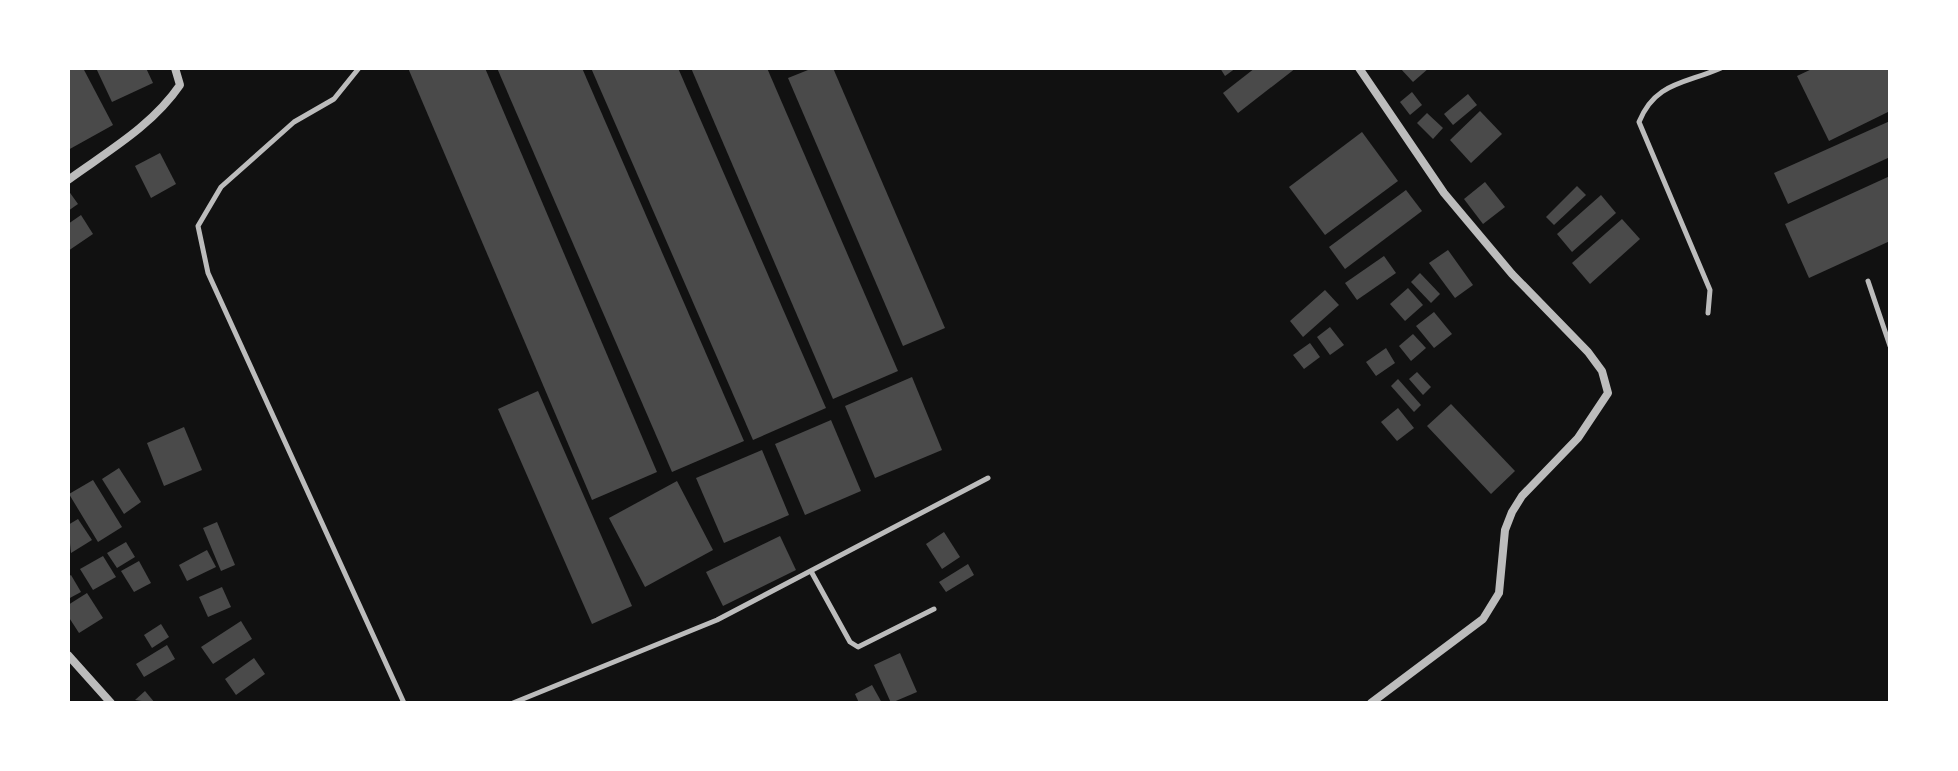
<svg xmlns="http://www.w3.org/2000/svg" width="1958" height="771" font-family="'PT Sans Narrow',sans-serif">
<rect width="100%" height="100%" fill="#111"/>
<g fill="#4a4a4a">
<path d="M68,68H83L113,125L68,150Z"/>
<path d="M96,68H146L153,83L112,102Z"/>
<path d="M408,68H485L657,472L592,500Z"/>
<path d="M497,68H582L744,441L672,472Z"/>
<path d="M591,68H678L826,408L753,440Z"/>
<path d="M691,68H767L898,371L833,399Z"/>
<path d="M813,68H833L945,328L903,346L788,78Z"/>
<path d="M1220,68H1236L1225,76Z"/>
<path d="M1255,68H1296L1238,113L1223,93Z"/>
<path d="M1400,68H1429L1413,82Z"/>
<path d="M1814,68H1890V111L1829,141L1797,76Z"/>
<path d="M1412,92L1422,105L1410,115L1400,102Z"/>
<path d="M1468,94L1477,105L1453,125L1444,114Z"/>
<path d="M1480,111L1502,134L1471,163L1450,140Z"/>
<path d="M1427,113L1443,128L1433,139L1417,123Z"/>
<path d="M1890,121V157L1788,204L1774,173Z"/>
<path d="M1362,132L1398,181L1325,235L1289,187Z"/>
<path d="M160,153L176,184L151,198L135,166Z"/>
<path d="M1890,176V241L1809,278L1785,224Z"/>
<path d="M1485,182L1505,207L1483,224L1464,199Z"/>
<path d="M1577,186L1586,195L1554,225L1546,217Z"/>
<path d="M68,190L78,204L68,211Z"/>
<path d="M1406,190L1422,211L1345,269L1329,247Z"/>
<path d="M1601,195L1616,213L1572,252L1557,234Z"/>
<path d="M81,215L93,234L68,251V224Z"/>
<path d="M1622,219L1640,239L1590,284L1572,263Z"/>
<path d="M1448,250L1473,285L1455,298L1429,263Z"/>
<path d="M1384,256L1396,273L1357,300L1345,283Z"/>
<path d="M1420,273L1440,294L1431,303L1411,282Z"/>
<path d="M1408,288L1423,305L1405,321L1390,304Z"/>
<path d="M1325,290L1339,305L1303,337L1290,321Z"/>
<path d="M1434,312L1452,334L1434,348L1416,326Z"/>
<path d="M1330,327L1344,345L1330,355L1317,337Z"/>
<path d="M1413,334L1426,348L1411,361L1399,346Z"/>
<path d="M1310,343L1320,357L1304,369L1293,355Z"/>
<path d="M1386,348L1395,363L1376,376L1366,362Z"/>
<path d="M1417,372L1431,387L1423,395L1409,379Z"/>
<path d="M912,377L942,450L875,478L845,406Z"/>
<path d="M1398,379L1421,405L1414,412L1391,386Z"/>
<path d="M538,391L632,606L592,624L498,409Z"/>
<path d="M1451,404L1515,471L1491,494L1427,426Z"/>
<path d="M1398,408L1414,428L1397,441L1381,422Z"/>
<path d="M831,420L861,491L805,515L775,444Z"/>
<path d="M184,427L202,470L164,486L147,443Z"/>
<path d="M762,450L789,515L724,543L696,478Z"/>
<path d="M119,468L141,502L124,514L102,479Z"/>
<path d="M93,480L122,527L98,542L69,494Z"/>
<path d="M677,481L713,550L645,587L609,518Z"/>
<path d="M78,519L92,540L71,553L68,525Z"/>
<path d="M217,522L235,565L221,571L203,528Z"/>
<path d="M944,532L960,557L942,569L926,544Z"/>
<path d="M780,536L796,570L723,606L706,572Z"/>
<path d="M126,542L135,557L117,568L107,553Z"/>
<path d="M207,550L216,567L187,581L179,565Z"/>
<path d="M103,556L116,577L93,590L80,569Z"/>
<path d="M139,561L151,583L134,592L121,571Z"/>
<path d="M968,564L974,575L946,592L939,582Z"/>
<path d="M71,575L81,592L68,599V577Z"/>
<path d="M222,587L231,607L208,617L199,597Z"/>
<path d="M87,593L103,618L79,633L68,616V605Z"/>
<path d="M241,621L252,639L213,664L201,647Z"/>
<path d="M161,624L169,637L152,648L144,635Z"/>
<path d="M167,645L175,659L144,677L136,664Z"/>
<path d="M900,653L917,692L891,703L874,665Z"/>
<path d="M254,658L265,674L236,695L225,679Z"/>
<path d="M872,685L882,703H859L855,694Z"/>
<path d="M145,691L155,703L135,700Z"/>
</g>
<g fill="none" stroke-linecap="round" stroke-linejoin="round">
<g stroke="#bcbcbc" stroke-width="5">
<path d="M359,68L334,99L294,122L221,187L198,226L208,273L404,703"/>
<path d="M1868,281L1890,346"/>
<path d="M1708,313L1710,290L1639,122C1655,82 1685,84 1721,68"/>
<path d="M812,573L850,642L858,647L934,609"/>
<path d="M513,703L717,620L988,478"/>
</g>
<g stroke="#bcbcbc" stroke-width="8">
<path d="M1359,68L1444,193L1512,274L1588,352L1602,371L1608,393L1578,438L1522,496L1512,512L1505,530L1499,593L1483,619L1371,703"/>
<path d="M68,180C108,151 152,126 180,85L175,68"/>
<path d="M68,655L111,703"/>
</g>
</g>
<rect width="1958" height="771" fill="none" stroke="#ffffff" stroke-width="140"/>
</svg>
